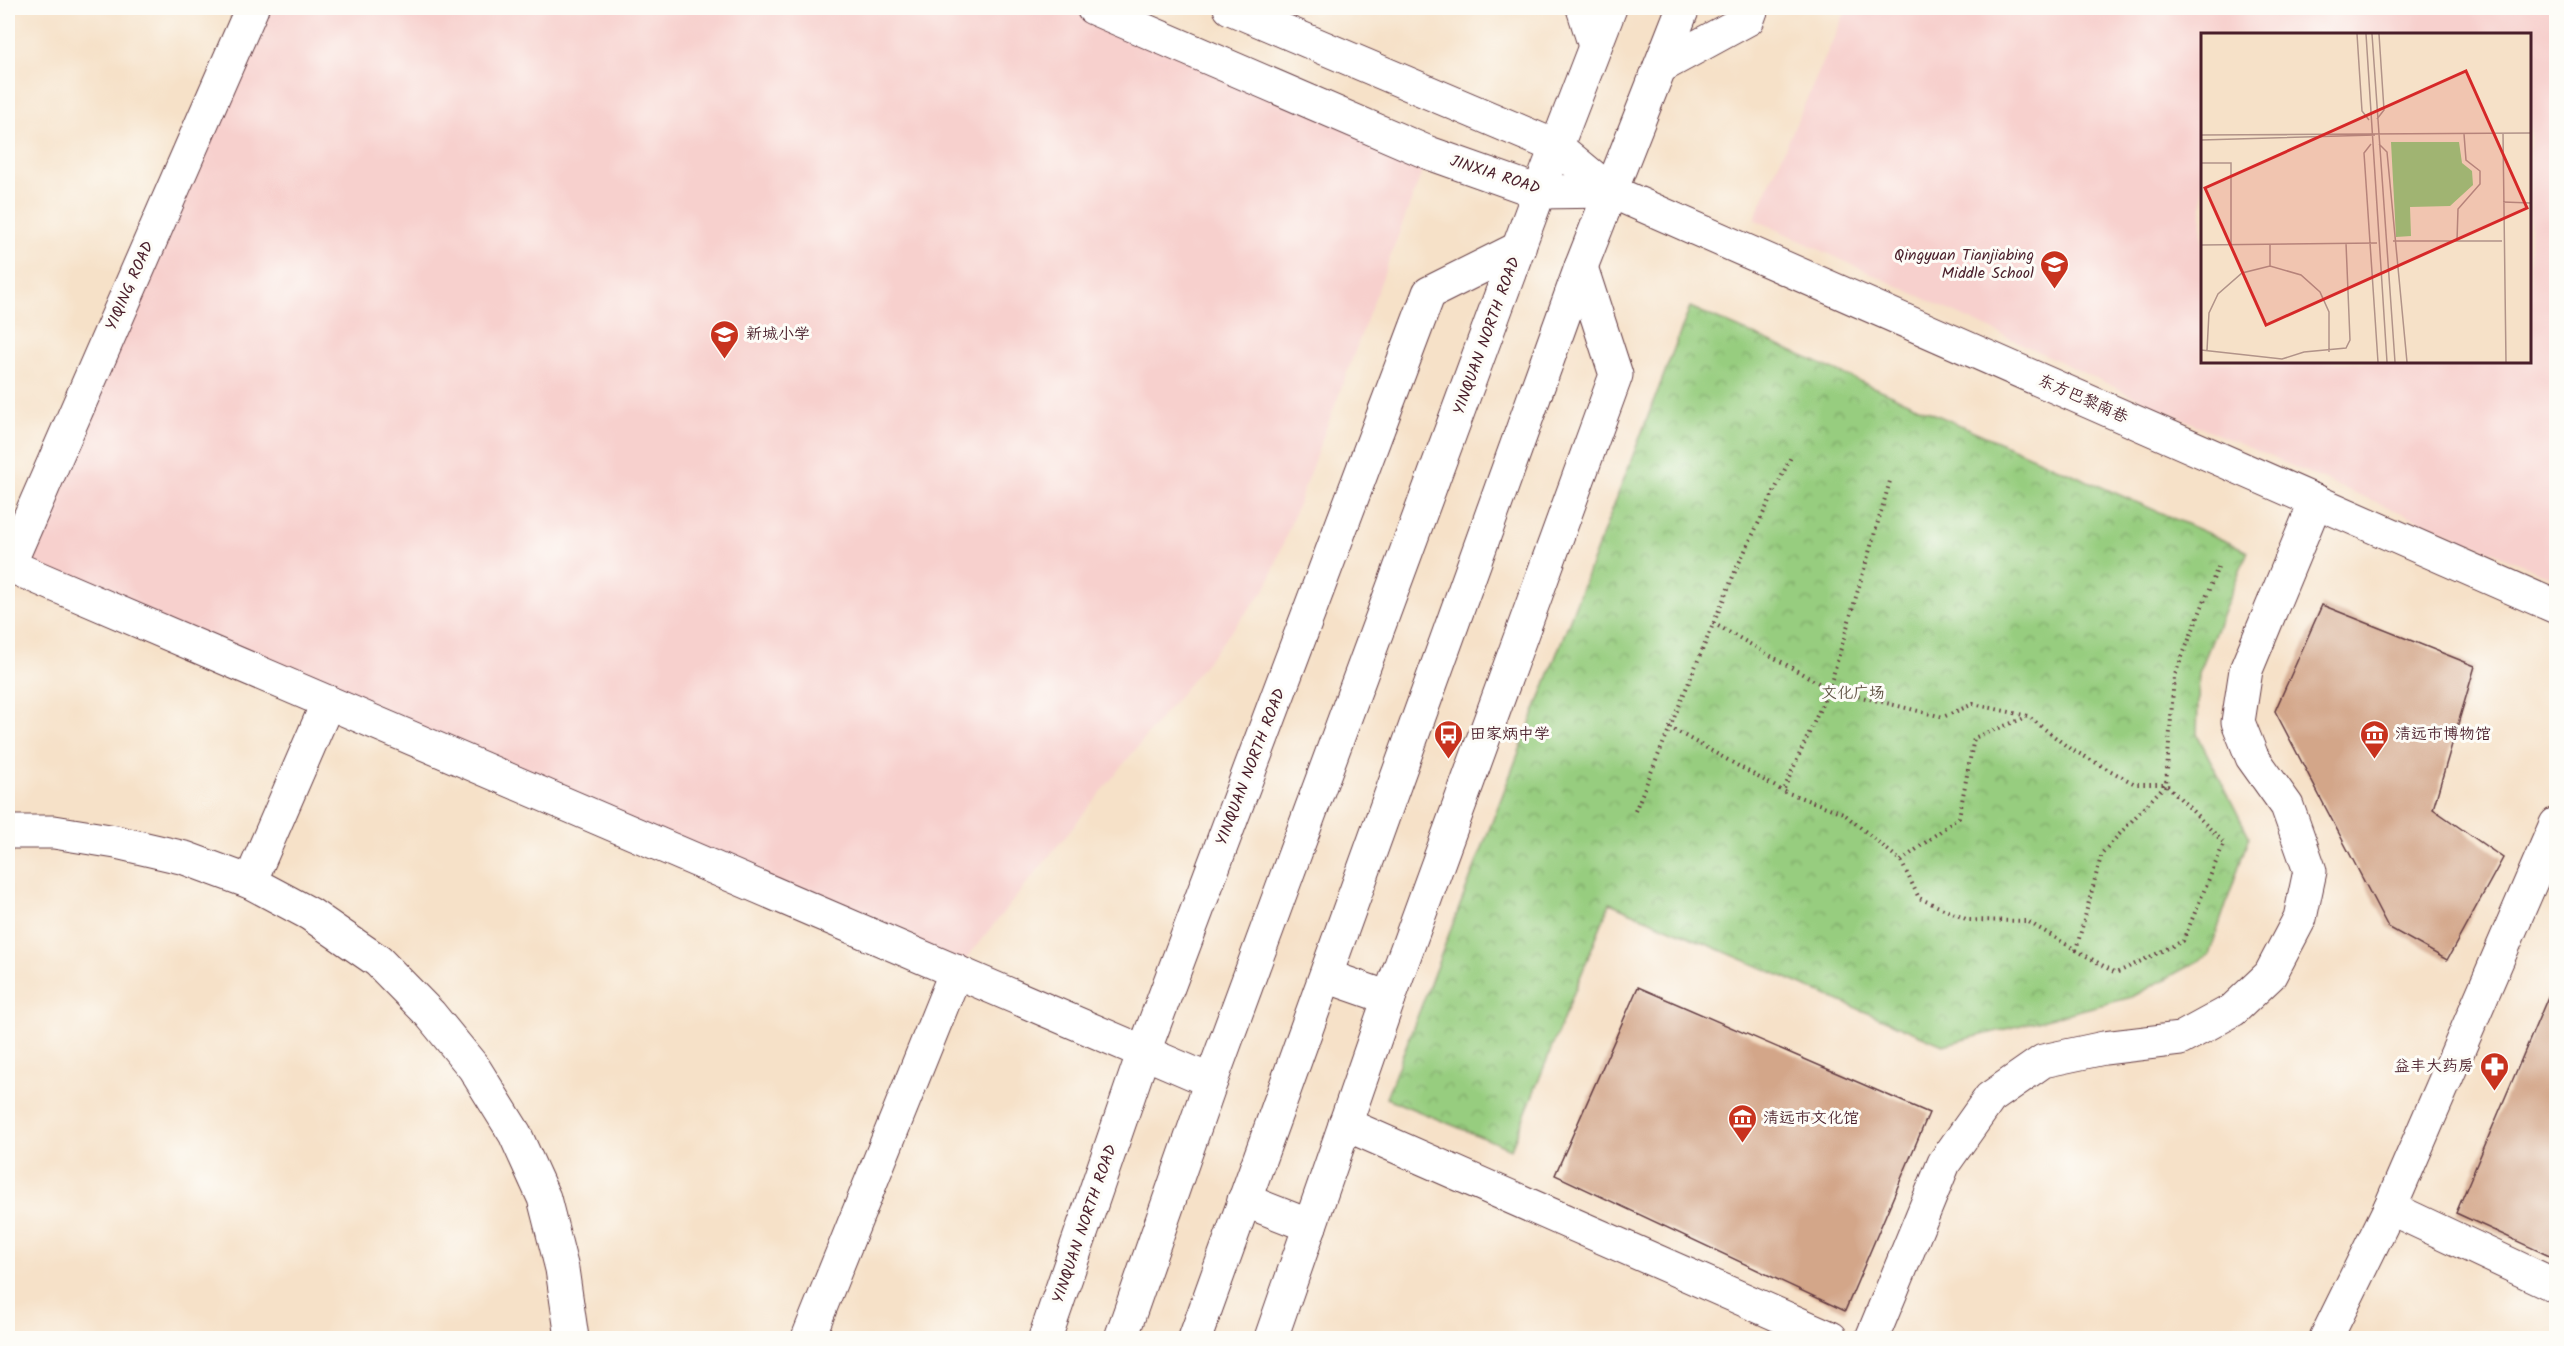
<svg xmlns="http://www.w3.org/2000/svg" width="2564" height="1346" font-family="Kalam,'LXGW WenKai TC',sans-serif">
<defs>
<pattern id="park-crowns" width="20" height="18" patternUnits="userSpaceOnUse" patternTransform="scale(1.5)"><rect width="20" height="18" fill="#97cd7f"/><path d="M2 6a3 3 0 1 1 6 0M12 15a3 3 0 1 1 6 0" fill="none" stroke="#7da668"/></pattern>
</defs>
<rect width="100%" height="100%" fill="#fdfcf7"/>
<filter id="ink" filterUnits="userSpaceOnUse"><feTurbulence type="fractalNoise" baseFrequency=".0167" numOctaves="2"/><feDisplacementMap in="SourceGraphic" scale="12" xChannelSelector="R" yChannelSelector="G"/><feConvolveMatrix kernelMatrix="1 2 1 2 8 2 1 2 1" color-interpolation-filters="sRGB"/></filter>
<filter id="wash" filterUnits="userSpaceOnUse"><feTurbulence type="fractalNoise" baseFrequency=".008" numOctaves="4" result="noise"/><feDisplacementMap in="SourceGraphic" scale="24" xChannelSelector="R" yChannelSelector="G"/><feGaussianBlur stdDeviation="1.35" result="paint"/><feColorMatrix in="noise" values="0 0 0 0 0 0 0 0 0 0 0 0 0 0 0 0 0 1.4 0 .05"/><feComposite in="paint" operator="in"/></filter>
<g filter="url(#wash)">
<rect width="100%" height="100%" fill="#f6e1c8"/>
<g fill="#f7d0cd" fill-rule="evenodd">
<path d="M252,8H1093L1429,153L1267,587L956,971L9,565Z"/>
<path d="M1847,8H2556V579L2196,425L1754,219ZM2202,34H2530V362H2202Z"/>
</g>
<path fill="url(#park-crowns)" stroke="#707655" stroke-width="1.5" d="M1690,307L2248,551L2199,673L2197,734L2249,836L2209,955L2132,997L1943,1045L1610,903L1511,1149L1386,1098Z"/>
<g id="blocks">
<g fill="#d3a689">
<path d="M2322,605L2475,666L2433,809L2503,858L2447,960L2388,927L2275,711Z"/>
<path d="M2556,978V1259L2456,1213Z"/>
<path d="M1638,987L1929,1113L1845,1311L1555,1175Z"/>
</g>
</g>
</g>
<g filter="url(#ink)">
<use href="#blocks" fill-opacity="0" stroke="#643c43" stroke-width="1.5"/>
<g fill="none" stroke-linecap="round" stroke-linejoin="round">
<defs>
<g id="minor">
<path d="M8,565L1211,1081"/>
<path d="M9,565L252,8"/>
<path d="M8,832H54L116,842L185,858L250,882L310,914L378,961L430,1014L474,1068L515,1134L544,1198L562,1269L572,1338"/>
<path d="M250,882L328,702"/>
<path d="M1326,976L1389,998"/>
<path d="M1345,1124L1831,1338"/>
<path d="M1244,1200L1310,1226"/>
<path d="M2390,1208L2556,1286"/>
<path d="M808,1338L956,971"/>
<path d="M1045,1338L1143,1054L1429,293L1519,248"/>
<path d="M1271,1338L1389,998L1616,375L1581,267"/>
<path d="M1872,1338L1944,1163L1990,1098L2043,1061L2104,1048L2180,1039L2233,1010L2270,975L2300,918L2310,871L2287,806L2252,757L2238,722L2246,670L2316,501"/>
<path d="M2326,1338L2390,1208L2556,824"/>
</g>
<g id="tertiary">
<path d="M1093,8L1429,153L1539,192L1610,191"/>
<path d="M1230,8L1557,147L1610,191L2556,607"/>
<path d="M1583,8L1595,46"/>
</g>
<g id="secondary">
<path d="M1660,67L1748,19L1752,8"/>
<path d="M1121,1338L1211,1081L1539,192L1610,8"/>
<path d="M1195,1338L1581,267L1683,8"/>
</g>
</defs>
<use href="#minor" stroke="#643c43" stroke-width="35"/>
<use href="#tertiary" stroke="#643c43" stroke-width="35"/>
<use href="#secondary" stroke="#643c43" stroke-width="35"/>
<g stroke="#643c43" stroke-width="4" stroke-dasharray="1.5 4.5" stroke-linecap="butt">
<path d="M1713,623L1829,689L1890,481"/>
<path d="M1829,689L1943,717L1973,704L2028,716L2069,748L2135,784H2166L2102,853L2076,950L2027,921L1968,920L1919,898L1901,861L1843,813L1783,791Z"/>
<path d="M1669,727L1783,791"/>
<path d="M1635,811L1737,567L1792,455"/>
<path d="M1901,861L1959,817L1974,738L2027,717"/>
<path d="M2076,950L2116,973L2183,941L2224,843L2166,784L2174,677L2218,567"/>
</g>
<use href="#minor" stroke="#fff" stroke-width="33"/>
<use href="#tertiary" stroke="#fff" stroke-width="33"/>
<use href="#secondary" stroke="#fff" stroke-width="33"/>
</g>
</g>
<defs>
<symbol id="school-pin" viewBox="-11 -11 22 30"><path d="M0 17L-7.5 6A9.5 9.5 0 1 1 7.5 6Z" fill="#c8321e" stroke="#fdfcf7"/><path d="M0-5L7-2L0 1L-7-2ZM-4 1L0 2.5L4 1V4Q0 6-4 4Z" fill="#fff"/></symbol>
<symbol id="bus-pin" viewBox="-11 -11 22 30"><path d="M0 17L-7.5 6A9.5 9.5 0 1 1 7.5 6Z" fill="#c8321e" stroke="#fdfcf7"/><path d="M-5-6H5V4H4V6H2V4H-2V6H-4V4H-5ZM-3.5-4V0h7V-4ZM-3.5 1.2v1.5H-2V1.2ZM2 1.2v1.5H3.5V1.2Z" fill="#fff"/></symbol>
<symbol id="museum-pin" viewBox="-11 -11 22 30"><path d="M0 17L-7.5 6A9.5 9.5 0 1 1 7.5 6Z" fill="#c8321e" stroke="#fdfcf7"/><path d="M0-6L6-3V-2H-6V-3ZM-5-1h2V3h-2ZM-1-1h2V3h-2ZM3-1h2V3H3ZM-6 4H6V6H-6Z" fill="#fff"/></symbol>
<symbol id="pharmacy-pin" viewBox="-11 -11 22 30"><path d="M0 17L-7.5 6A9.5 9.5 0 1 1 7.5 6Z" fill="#c8321e" stroke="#fdfcf7"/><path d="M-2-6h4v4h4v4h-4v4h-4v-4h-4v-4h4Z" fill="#fff"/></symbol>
</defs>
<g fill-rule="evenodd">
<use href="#school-pin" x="2038" y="248" width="33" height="45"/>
<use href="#school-pin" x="708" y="318" width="33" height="45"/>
<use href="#bus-pin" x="1432" y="718" width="33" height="45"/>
<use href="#museum-pin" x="2358" y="718" width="33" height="45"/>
<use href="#pharmacy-pin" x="2478" y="1050" width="33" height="45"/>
<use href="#museum-pin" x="1726" y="1102" width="33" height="45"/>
</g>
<g text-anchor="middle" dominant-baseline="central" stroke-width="6" stroke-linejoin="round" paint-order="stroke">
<g font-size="16" fill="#4a1f2b" stroke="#fdfcf7">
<text transform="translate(1495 175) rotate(18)">JINXIA ROAD</text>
<text transform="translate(130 286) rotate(-66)">YIQING ROAD</text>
<text transform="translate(1487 336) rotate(-70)">YINQUAN NORTH ROAD</text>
<text transform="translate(2083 399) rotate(24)">东方巴黎南巷</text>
<text transform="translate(1251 767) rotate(-69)">YINQUAN NORTH ROAD</text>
<text transform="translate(1085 1224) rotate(-71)">YINQUAN NORTH ROAD</text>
</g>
<g font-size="16" fill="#4a1f2b" stroke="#fdfcf7" text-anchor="start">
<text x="2034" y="255" text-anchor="end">Qingyuan Tianjiabing<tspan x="2034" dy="18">Middle School</tspan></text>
<text x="746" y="334">新城小学</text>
<text x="1470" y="734">田家炳中学</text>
<text x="2395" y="734">清远市博物馆</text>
<text x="2474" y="1066" text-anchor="end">益丰大药房</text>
<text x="1763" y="1118">清远市文化馆</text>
</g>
<g font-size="16" fill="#615344" stroke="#fdfcf7">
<text x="1853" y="693">文化广场</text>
</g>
</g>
<g transform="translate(2201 33)">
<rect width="330" height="330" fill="#f6e1c8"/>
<path d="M190,109H258L261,130L271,138L272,152L249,173L209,174L210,203L195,204Z" fill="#97cd7f"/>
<path fill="none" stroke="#b19389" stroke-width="1.5" d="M156,1L161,78L168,87M165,1L186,329M171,1L194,329M176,86L183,77L178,1M302,100L305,329M0,102L330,100M0,107L174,102M170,111L163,120L177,329M178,111L186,119L206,329M0,130H30V212M302,169L330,170M192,208H301M256,208L257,176L279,151V138L265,127L263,101M69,211V233M0,212L176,210M0,317L81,326L103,319L145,315L149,307L145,210M6,317L8,280L17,261L41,240L69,233L100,242L119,259L128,279V319"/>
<path fill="#d62828" fill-opacity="0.15" stroke="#d62828" stroke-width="3" d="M265,38L326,175L65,292L4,155Z"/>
<rect width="330" height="330" fill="none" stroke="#4a1f2b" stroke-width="3"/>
</g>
<rect width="2564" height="1346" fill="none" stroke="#fdfcf7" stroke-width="30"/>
</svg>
